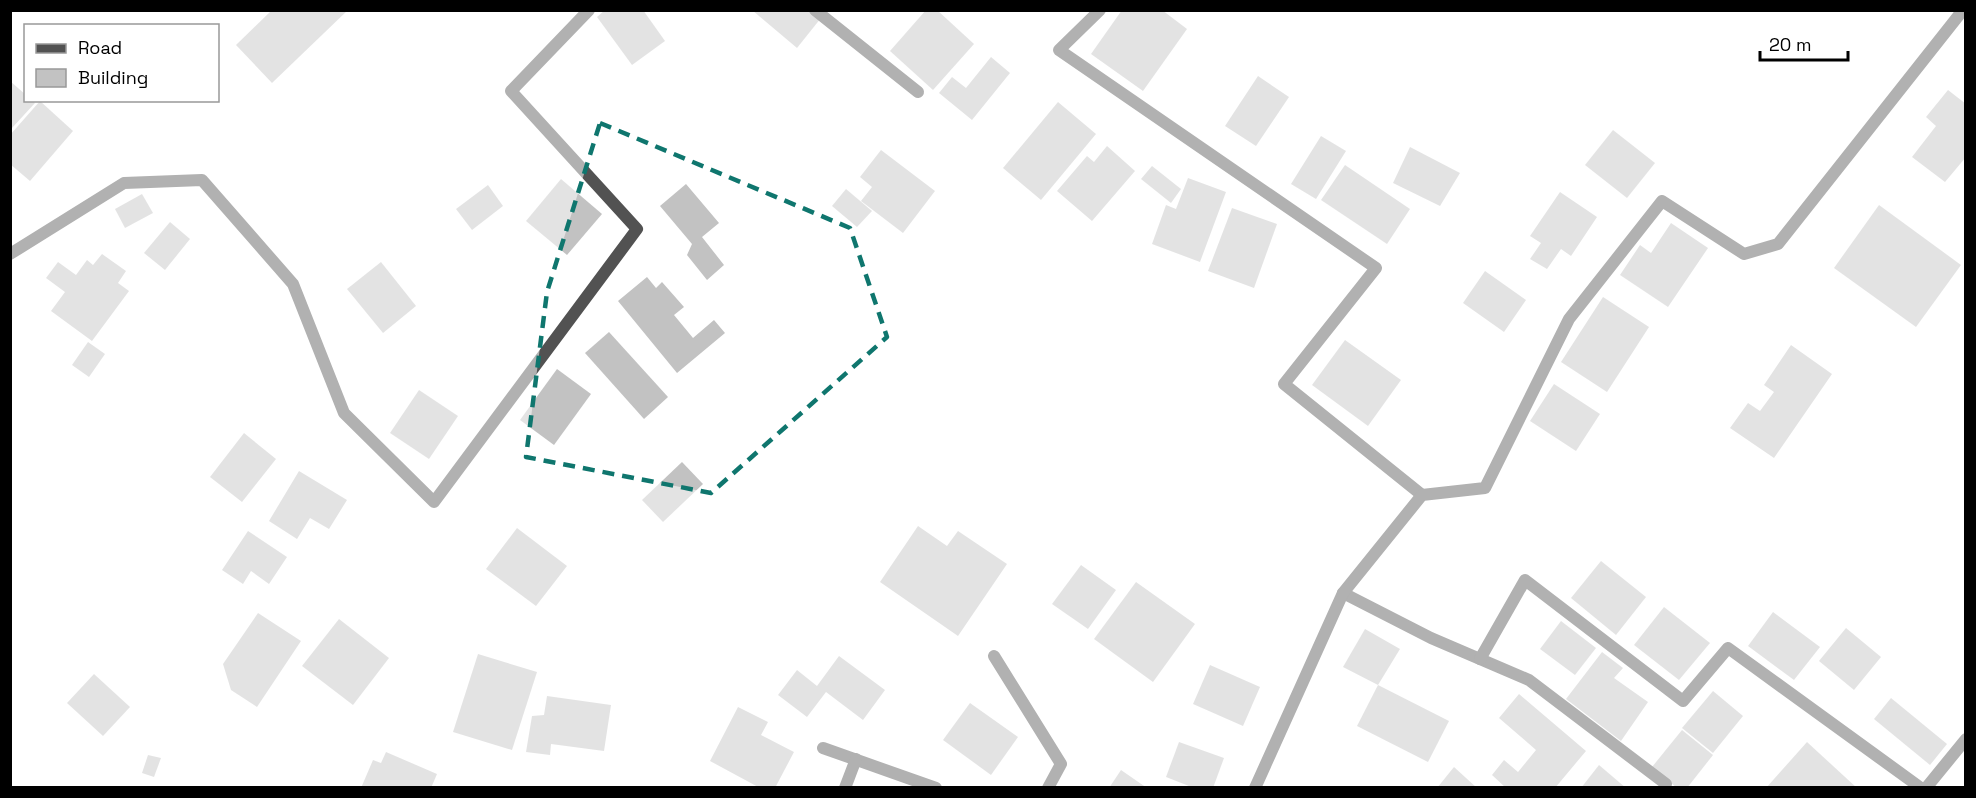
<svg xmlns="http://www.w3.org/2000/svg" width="1976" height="798" font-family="'Space Grotesk',sans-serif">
<rect width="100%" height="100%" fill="#fff"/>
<g fill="#c2c2c2">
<path d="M272,10H348L272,83L236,45Z"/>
<path d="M605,10H643L665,41L632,65L597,17Z"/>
<path d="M752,10H812L821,18L797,48Z"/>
<path d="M926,10H937L974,44L933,90L890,51Z"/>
<path d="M1122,10H1162L1187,29L1143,91L1091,54Z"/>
<path d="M991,57L1010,73L972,120L939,93L952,77L966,88Z"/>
<path d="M1258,76L1289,97L1256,146L1225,126Z"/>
<path d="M10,81L26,95V100H32L35,103L12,128L10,126Z"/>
<path d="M1948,90L1966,104V157L1945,182L1912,157L1936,126L1926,117Z"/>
<path d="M40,101L73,131L30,181L10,164V135Z"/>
<path d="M1058,102L1096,134L1041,200L1003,168Z"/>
<path d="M1613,130L1655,163L1627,198L1585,165Z"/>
<path d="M1321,136L1346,151L1316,199L1291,184Z"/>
<path d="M1107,146L1135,171L1092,221L1057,191L1087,156L1094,162Z"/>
<path d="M1410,147L1460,173L1440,206L1393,183Z"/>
<path d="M881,150L935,191L903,233L861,201L872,187L860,177Z"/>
<path d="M1345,165L1410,209L1387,244L1321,200Z"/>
<path d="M1152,166L1181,189L1171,203L1141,179Z"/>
<path d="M1188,178L1226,192L1200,262L1152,244L1166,205L1176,209Z"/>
<path d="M561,179L602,214L567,255L526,221Z"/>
<path d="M686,184L719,223L702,237L724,265L707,280L687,255L692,244L660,206Z"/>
<path d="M488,185L503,206L472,230L456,209Z"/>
<path d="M846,189L872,211L857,227L832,206Z"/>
<path d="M1560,192L1597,217L1571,256L1561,249L1547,269L1530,259L1541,243L1530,236Z"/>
<path d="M142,194L153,213L125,228L115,209Z"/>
<path d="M1879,205L1961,265L1916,327L1834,268Z"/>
<path d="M1232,208L1277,224L1254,288L1208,271Z"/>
<path d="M170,222L190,239L165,270L144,253Z"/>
<path d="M1671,223L1708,248L1668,307L1620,275L1640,245L1651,253Z"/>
<path d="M102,254L126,271L118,283L129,291L92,341L51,311L65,292L46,278L58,262L76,275L87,260L93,265Z"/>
<path d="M381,262L416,306L383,333L347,289Z"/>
<path d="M1485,271L1526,300L1504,332L1463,303Z"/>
<path d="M647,277L656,288L662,282L684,307L674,315L693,338L714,320L725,333L677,373L618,301Z"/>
<path d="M1603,297L1649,327L1607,392L1561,362Z"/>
<path d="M609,332L668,397L644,419L585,353Z"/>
<path d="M1345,340L1401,380L1368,426L1312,385Z"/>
<path d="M88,342L105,354L89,377L72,365Z"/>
<path d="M1791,345L1832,374L1774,458L1730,428L1748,403L1760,411L1774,392L1764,385Z"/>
<path d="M557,369L591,394L554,445L520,420Z"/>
<path d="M1554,384L1600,414L1576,451L1530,421Z"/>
<path d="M419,390L458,416L429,459L390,433Z"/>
<path d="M244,433L276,459L242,502L210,477Z"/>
<path d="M682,462L703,484L663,522L642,500Z"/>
<path d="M299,471L347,500L329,529L310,518L297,539L269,521Z"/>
<path d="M918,526L947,546L958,531L1007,564L958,636L880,582Z"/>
<path d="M517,528L567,566L536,606L486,569Z"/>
<path d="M248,531L287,557L269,584L251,571L243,584L222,570Z"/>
<path d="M1601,561L1646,597L1616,635L1571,598Z"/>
<path d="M1081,565L1116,590L1088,629L1052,604Z"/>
<path d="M1136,582L1195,624L1153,682L1094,639Z"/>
<path d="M1664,607L1710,643L1679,680L1634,645Z"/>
<path d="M1773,612L1820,647L1794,680L1748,646Z"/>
<path d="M258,613L301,641L257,707L231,690L223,664Z"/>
<path d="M339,619L389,658L353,705L302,666Z"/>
<path d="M1561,621L1596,648L1575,675L1540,649Z"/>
<path d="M1846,628L1881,657L1854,690L1819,661Z"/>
<path d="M1365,629L1400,649L1378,685L1343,667Z"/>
<path d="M1602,652L1623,668L1614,678L1648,702L1621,741L1566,699Z"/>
<path d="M478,654L537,672L512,750L453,732Z"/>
<path d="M839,656L885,690L863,720L826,692L807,717L778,695L797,670L817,686Z"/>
<path d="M1210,665L1260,687L1243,726L1193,704Z"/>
<path d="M94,674L130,707L103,736L67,703Z"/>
<path d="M1378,685L1449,721L1428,762L1357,726Z"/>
<path d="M1713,691L1743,716L1713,753L1682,728Z"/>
<path d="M1519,694L1586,751L1555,788H1506L1492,775L1504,760L1518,772L1536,750L1499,718Z"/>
<path d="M547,696L611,705L604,751L551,744L550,755L526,752L532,716L544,715Z"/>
<path d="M1891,698L1947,744L1930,765L1874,719Z"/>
<path d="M970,703L1018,737L991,775L943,740Z"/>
<path d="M738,707L768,722L761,735L794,752L775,788H760L710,761Z"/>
<path d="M1682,730L1713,755L1687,788H1677L1652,767Z"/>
<path d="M1179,742L1224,758L1213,788H1194L1166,777Z"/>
<path d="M1807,742L1857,788H1766Z"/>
<path d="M386,752L437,774L431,788H361L373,760L381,763Z"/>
<path d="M148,755L161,758L154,777L142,773Z"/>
<path d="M1599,765L1626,788H1581Z"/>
<path d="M1454,767L1477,788H1437Z"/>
<path d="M1121,770L1147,788H1109Z"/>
</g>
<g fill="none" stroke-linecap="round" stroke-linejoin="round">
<g stroke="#525252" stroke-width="12">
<path d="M815,10L918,92"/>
<path d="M1100,10L1059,50L1376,268L1284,384L1422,495"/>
<path d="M10,254L124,183L202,180L293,284L344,413L434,502L637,229L511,91L589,10"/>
<path d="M1343,593L1431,638L1529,680L1666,784"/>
<path d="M994,656L1061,764L1048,788"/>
<path d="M1480,659L1525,580L1683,701L1728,648L1921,788"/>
<path d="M823,748L936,788"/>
<path d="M845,788L856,759"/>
<path d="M1255,788L1343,593L1422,495L1485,488L1569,319L1662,201L1744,254L1778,244L1963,10"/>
<path d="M1926,788L1966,739"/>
</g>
</g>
<path d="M0 0H1976V798H0ZM600,123L850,228L887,337L711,493L526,457L547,292Z" fill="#fff" fill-opacity=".55" fill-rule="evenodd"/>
<path fill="none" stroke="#0f766e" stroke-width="4.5" stroke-dasharray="12 8" stroke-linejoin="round" d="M600,123L850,228L887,337L711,493L526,457L547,292Z"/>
<rect width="1976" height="798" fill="none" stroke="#000000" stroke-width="24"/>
<rect x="24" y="24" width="195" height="78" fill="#ffffff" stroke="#999999" stroke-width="1.5"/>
<rect x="36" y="44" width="30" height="9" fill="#525252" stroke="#999999" stroke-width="1.5"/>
<text x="78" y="54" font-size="18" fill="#000000">Road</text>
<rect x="36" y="69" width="30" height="18" fill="#c2c2c2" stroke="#999999" stroke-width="1.5"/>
<text x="78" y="84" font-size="18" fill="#000000">Building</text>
<path d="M1760 51v9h88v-9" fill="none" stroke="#000000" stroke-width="3"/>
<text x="1769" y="51" font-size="18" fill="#000000" stroke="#ffffff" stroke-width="4.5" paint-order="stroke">20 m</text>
</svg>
